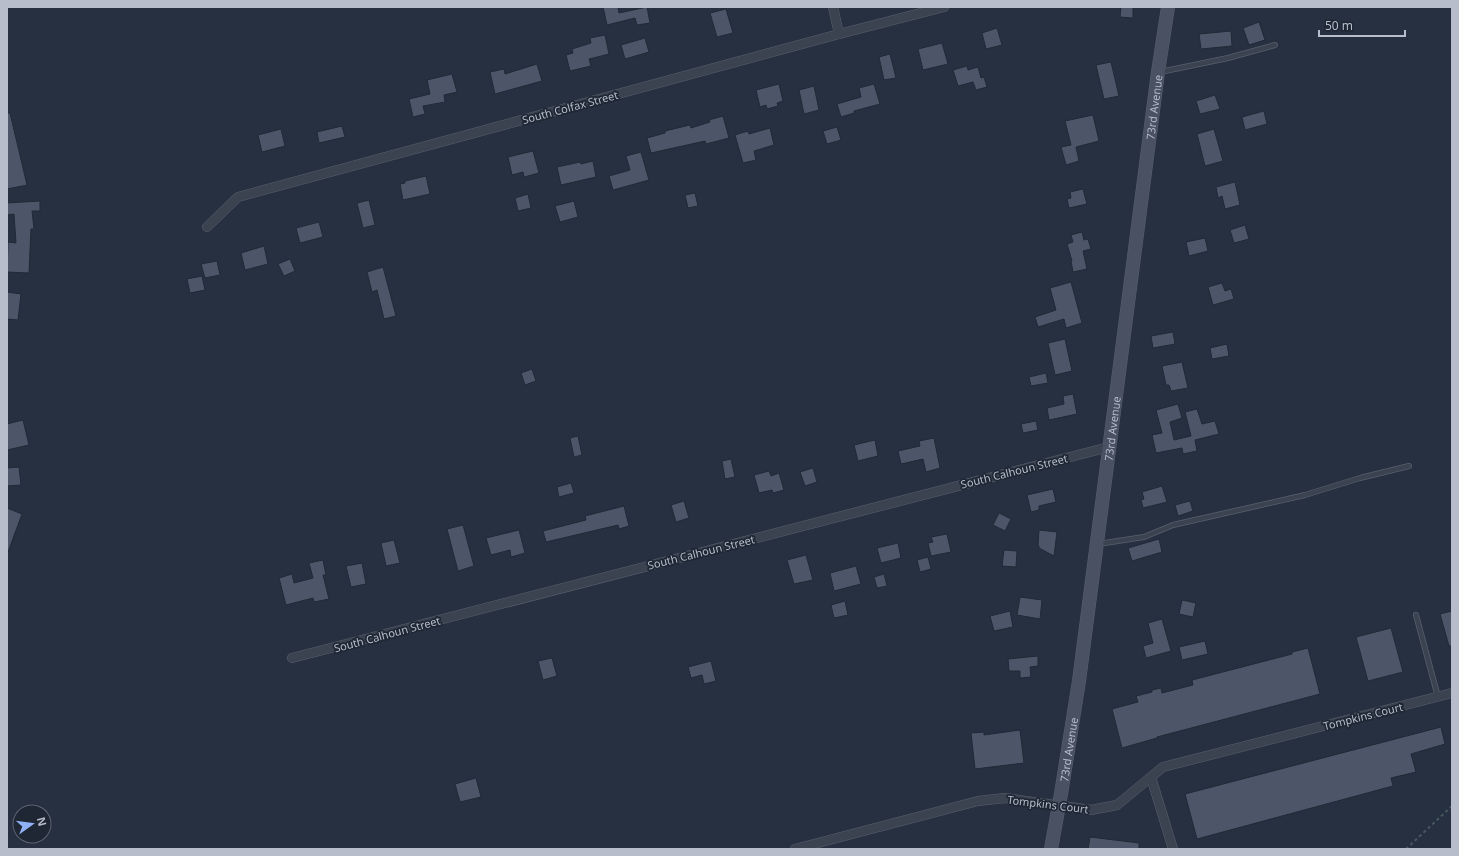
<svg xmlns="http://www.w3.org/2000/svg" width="1459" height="856" font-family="'Noto Sans',sans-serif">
<rect width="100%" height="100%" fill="#263040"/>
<g fill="#4d5669" stroke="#212937">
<path d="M603,7H618L619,13L647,7L650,23L637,25L635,18L607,25Z"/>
<path d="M1121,7H1133V18L1120,17Z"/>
<path d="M726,9L733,33L717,37L710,13Z"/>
<path d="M1259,22L1265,40L1249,45L1243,28Z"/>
<path d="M997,28L1002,45L986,49L982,33Z"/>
<path d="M1231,31L1232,46L1201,49L1199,34Z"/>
<path d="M605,35L609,54L589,59L591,66L570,71L566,55L573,53L572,49L591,43L590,38Z"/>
<path d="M645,38L649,52L625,59L621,45Z"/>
<path d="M942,43L948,64L923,70L918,49Z"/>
<path d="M890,54L896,78L884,80L879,57Z"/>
<path d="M1111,62L1119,96L1104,99L1096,65Z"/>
<path d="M537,64L542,81L495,94L490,72L504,69L505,74Z"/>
<path d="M967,66L968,70L978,67L981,78L984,77L987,87L976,90L973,82L958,86L953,70Z"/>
<path d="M452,74L457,92L444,95L445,102L423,106L425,114L413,117L409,99L430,94L427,80Z"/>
<path d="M779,84L783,101L777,103L778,106L767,109L766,105L760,107L756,90Z"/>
<path d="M874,84L880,104L854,111V113L841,117L837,104L861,97L859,88Z"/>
<path d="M814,86L819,110L804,114L799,90Z"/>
<path d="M1215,95L1220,109L1200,114L1196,101Z"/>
<path d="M1264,111L1267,124L1245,130L1242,117Z"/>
<path d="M7,113H10L27,185L7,189Z"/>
<path d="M1093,115L1099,141L1076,147L1079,161L1066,165L1061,147L1071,145L1065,121Z"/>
<path d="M723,116L729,138L706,144L705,141L651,153L647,138L665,133V131L690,125L691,128L710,122L709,120Z"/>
<path d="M342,126L345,137L319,143L317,132Z"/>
<path d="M837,127L841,140L827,144L823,131Z"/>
<path d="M770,128L774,145L754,151L756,160L743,163L735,135L748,131L749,134Z"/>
<path d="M281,129L285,146L262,152L258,135Z"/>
<path d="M1214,129L1223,161L1205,166L1197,134Z"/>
<path d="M533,151L539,173L524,177L523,172L512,175L508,157Z"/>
<path d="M641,152L649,180L613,190L609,176L630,170L626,156Z"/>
<path d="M593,161L596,177L561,185L557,167L580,162L581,164Z"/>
<path d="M426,176L430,194L403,200L400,184L405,183V181Z"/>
<path d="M1235,182L1240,205L1225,209L1222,196L1218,198L1216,187Z"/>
<path d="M1083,189L1087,204L1069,208L1067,199L1071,198L1070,192Z"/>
<path d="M695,193L698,206L688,208L685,195Z"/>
<path d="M528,194L531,208L518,211L515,198Z"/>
<path d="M369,200L375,225L363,228L357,203Z"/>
<path d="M40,201V211H32L34,229H31L29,273L7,272L8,242L16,243L14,214L7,215V203Z"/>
<path d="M574,201L578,217L560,222L555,206Z"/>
<path d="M319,222L323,237L300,243L296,228Z"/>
<path d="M1245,225L1249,239L1234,243L1230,230Z"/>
<path d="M1082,232L1084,240L1088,239L1091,249L1083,251L1087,269L1073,272L1071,261H1072L1067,244L1073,242L1071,235Z"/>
<path d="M1205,238L1208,251L1189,256L1186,242Z"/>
<path d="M264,246L268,264L245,270L241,253Z"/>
<path d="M290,259L295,271L284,276L278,264Z"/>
<path d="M217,261L220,275L205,278L201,264Z"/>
<path d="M383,267L396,316L384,319L377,290L372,292L367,272Z"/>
<path d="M202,276L205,290L190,293L187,279Z"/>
<path d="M1071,282L1082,323L1066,328L1064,319L1038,327L1035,317L1056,310L1050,288Z"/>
<path d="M1222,283L1225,291L1231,289L1234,299L1213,305L1208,287Z"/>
<path d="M7,292L21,294L18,320L7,319Z"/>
<path d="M1173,332L1175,344L1153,348L1151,336Z"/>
<path d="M1065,339L1072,371L1055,375L1048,343Z"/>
<path d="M1227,344L1229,356L1212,359L1210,348Z"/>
<path d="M1182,362L1188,388L1171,391L1169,385H1166L1162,366Z"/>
<path d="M532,369L536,381L525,385L521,373Z"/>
<path d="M1046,373L1048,383L1031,386L1029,377Z"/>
<path d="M1073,394L1077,414L1049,420L1047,408L1064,404L1063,396Z"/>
<path d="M1178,404L1182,418L1170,422L1174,440L1191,436L1185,412L1197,409L1202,424L1215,421L1219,434L1195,440L1197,451L1183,454L1182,448L1156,453L1152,435L1162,433L1156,410Z"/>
<path d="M23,420L29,445L7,450V424Z"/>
<path d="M1036,421L1038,430L1023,433L1021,424Z"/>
<path d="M578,436L582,455L574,457L570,438Z"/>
<path d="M934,438L940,468L926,472L923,459L901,464L898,451L920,446L919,441Z"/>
<path d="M875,440L878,456L858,461L854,445Z"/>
<path d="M731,459L735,477L725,479L722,461Z"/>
<path d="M19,467L21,485L7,486V468Z"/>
<path d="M813,468L817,482L805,486L800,472Z"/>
<path d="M769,471L771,476L779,473L784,490L773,493L772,490L759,493L754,475Z"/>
<path d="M571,483L574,493L559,497L557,487Z"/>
<path d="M1162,486L1167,502L1143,508L1141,500L1144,499L1142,492Z"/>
<path d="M1053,489L1056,502L1039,506V510L1031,512L1027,495Z"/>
<path d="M684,501L689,518L676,522L671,505Z"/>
<path d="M1190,501L1193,511L1178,516L1175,505Z"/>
<path d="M624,506L629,526L619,529L618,525L546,542L543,531L586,520L585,516Z"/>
<path d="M7,508L22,514L8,552H7Z"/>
<path d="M999,513L1011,519L1005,531L993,525Z"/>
<path d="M463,525L474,566L458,571L447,529Z"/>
<path d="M519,530L525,553L511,557L510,550L491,555L486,538Z"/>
<path d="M1039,530L1057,532L1054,556L1039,548V546H1038Z"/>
<path d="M947,534L951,552L931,556L928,543L933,542L931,537Z"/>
<path d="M1159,539L1162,552L1132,561L1128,548Z"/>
<path d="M394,540L400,563L386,566L381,543Z"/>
<path d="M898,543L901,558L881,563L877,548Z"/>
<path d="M1004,550L1017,551L1016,567L1002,566Z"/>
<path d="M806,555L813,580L794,584L787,560Z"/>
<path d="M928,557L931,569L920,572L917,560Z"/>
<path d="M323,560L326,575H323L329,599L314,602L313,598L286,605L279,578L292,574L294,583L313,578L309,563Z"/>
<path d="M362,563L366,584L351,587L346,566Z"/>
<path d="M856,566L861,584L834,591L830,573Z"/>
<path d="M884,574L887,586L877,588L874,577Z"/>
<path d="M1020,597L1042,600L1040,619L1017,615Z"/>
<path d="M1182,600L1196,603L1193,617L1179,614Z"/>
<path d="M845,601L848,615L834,618L831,605Z"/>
<path d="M1010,611L1013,627L994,631L990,616Z"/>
<path d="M1452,611V646H1449L1440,614Z"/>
<path d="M1162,619L1171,651L1146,658L1143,646L1153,643L1148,623Z"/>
<path d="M1391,628L1403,672L1368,681L1356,637Z"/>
<path d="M1205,641L1208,654L1182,660L1179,647Z"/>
<path d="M1308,648L1320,694L1176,732L1157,737V738L1122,748L1112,709L1138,702L1136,696L1152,692V690L1161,688L1162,693L1193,685L1192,680L1292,654V652Z"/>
<path d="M1038,656V666L1030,667L1031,677L1020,678V671H1009L1008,659Z"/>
<path d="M552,658L557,676L543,680L538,661Z"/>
<path d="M711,661L716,681L704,684L702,675L691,678L688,667Z"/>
<path d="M1441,727L1445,744L1411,754L1416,772L1391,778L1393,786L1197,839L1185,794Z"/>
<path d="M1020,730L1024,763L975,769L971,733L984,732V735Z"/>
<path d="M476,778L481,797L460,802L455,784Z"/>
<path d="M1090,837L1139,843V849H1088Z"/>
</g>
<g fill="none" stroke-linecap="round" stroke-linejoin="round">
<defs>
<g id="lane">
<path d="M1160,72L1228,58L1275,45"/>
<path d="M1098,544L1144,537L1173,525L1305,495L1360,478L1409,466"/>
<path d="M1416,615L1438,697"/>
</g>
<g id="street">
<path d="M833,7L839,34"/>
<path d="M207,227L238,197L839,34L944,7"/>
<path d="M292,658L1109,447"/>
<path d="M1151,777L1173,849"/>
<path d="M795,849L978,801L1005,798L1091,810L1117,805L1163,767L1452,693"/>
</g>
<g id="secondary">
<path id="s1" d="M1051,849L1061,794L1079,681L1158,72L1168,7"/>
</g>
</defs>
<use href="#lane" stroke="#58606d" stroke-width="6"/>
<use href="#street" stroke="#58606d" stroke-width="10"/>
<use href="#secondary" stroke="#58606d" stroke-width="14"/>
<path stroke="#47595e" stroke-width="2" stroke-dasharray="3 3" stroke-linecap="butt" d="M1406,849L1452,806"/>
<use href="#lane" stroke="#3b4250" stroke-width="4.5"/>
<use href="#street" stroke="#3b4250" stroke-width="9"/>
<use href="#secondary" stroke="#495163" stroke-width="13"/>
</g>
<g text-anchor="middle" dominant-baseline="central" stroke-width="3.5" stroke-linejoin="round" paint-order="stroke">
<g font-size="11" fill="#b7bdca" stroke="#1f2735">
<text transform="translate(570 107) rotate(-15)">South Colfax Street</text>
<text stroke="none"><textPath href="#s1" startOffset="749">73rd Avenue</textPath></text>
<text stroke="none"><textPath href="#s1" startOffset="425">73rd Avenue</textPath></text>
<text transform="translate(1014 471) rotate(-14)">South Calhoun Street</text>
<text transform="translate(701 552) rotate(-14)">South Calhoun Street</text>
<text transform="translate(387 634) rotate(-15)">South Calhoun Street</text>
<text transform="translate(1363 716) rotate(-14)">Tompkins Court</text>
<text stroke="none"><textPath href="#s1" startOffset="101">73rd Avenue</textPath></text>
<text transform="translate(1048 804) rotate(7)">Tompkins Court</text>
</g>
</g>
<rect width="1459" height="856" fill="none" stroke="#b7bdca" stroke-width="16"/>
<g transform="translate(32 824) rotate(76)"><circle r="19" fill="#1f2735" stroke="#5c6371"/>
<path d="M0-3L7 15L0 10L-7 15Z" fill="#91b1f5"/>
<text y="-6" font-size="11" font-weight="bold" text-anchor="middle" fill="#b7bdca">N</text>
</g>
<path d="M1319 30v6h86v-6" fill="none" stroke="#b7bdca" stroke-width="2"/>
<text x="1325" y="30" font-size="12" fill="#b7bdca" stroke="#1f2735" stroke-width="3" paint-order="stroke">50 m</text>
</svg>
